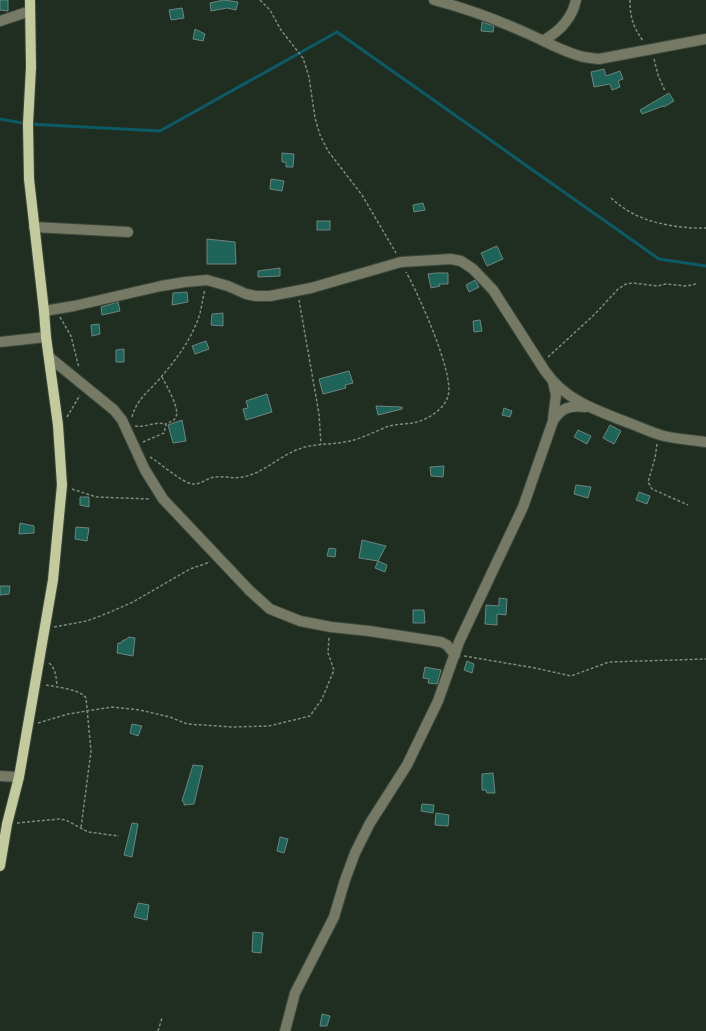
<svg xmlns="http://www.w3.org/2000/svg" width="706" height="1031" font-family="'Source Sans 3',sans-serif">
<rect width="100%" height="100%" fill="#202e22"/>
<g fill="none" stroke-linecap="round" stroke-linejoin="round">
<path stroke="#0d5a67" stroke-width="3" d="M0,119L28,124L160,131L337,32L659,259L706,266"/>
</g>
<g fill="#1e6459" stroke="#6d847f">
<path d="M0,0H8V11L0,10Z"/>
<path d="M224,0L238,2L236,10L227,8L211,11L210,3Z"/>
<path d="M182,8L184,18L171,20L169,10Z"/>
<path d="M482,22L494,26L493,32L481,31Z"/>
<path d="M195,29L205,34L203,41L193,39Z"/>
<path d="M604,69L606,76L620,71L623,79L618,81L620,87L612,90L610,84L594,87L591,72Z"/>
<path d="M669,93L674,101L664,107L663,106L642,114L640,110Z"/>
<path d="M282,153L294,154L293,167H286V162H282Z"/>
<path d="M271,179L284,181L282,191L270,189Z"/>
<path d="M423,203L425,210L414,212L413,205Z"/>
<rect x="317" y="221" width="13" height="9"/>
<path d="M207,239L235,242L236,264H207Z"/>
<path d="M497,246L503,259L487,266L481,253Z"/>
<path d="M280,268V276L258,277V271Z"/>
<path d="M436,273H448V284H439L440,286L431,288L428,274Z"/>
<path d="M475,280L479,287L469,292L466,285Z"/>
<path d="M187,292L188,302L172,305L173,293Z"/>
<path d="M118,302L120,311L102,315L101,307Z"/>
<path d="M223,313V326L211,325L212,314Z"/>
<path d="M480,320L482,331L474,332L473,321Z"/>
<path d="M99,324L100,334L92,336L91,325Z"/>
<path d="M206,341L209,349L195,354L192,346Z"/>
<path d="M124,349V362H116V350Z"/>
<path d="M349,371L353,383L345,385L346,388L323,394L319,379Z"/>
<path d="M267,394L272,412L246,420L243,409L248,408L246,401Z"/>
<path d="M376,406L402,407V409L378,415Z"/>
<path d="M504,408L512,411L510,417L502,415Z"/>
<path d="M182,420L186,441L173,443L168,425Z"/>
<path d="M610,425L621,431L614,444L603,438Z"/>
<path d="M578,430L591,436L587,444L574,437Z"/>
<path d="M444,466L443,477L431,476L430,467Z"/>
<path d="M576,485L591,487L588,498L574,494Z"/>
<path d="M639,492L650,496L647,504L636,500Z"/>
<path d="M80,497H89V507L80,505Z"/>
<path d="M20,523L34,526V533L19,534Z"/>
<path d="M76,527L89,528L87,541L75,539Z"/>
<path d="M362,540L386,546L378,561L359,558Z"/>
<path d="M329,548L336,549L335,557L327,556Z"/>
<path d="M378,561L387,565L385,572L375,568Z"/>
<path d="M0,586H10L9,594L0,595Z"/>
<path d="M499,598L507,599L506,615L497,614V625L485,624L486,605L499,606Z"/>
<path d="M413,610H424L425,623H413Z"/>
<path d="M129,637L135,638L133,656L117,653L118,643H121L123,640H125Z"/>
<path d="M467,661L474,664L472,673L464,670Z"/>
<path d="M425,667L441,670L437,684L428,683L429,679L423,678Z"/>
<path d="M132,724L142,726L138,736L130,733Z"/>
<path d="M193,765L203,766L194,804L184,805V802L182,801Z"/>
<path d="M493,773L495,793H487L486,790H482V774Z"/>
<path d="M422,804L434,805L433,813L421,811Z"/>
<path d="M436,813L449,815L448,826L435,825Z"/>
<path d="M132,823L138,824L132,857L124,855Z"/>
<path d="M280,837L288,839L284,853L277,851Z"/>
<path d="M138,903L149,905L147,920L134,917Z"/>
<path d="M253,932L263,933L261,953L252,952Z"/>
<path d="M322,1014L330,1016L327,1026H320Z"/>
</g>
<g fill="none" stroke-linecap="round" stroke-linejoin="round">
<defs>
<g id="minor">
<path d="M434,0C465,8 495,19 524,32C543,40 561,51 580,56C586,58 593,58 599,59L706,39"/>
<path d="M0,21L30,11"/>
<path d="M544,40C560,31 572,19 576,0"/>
<path d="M34,227L128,232"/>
<path d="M44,311L74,306L161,286L185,282L207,280L228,286L246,294L256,296H270L311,288L401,262L451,259L461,261L473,269L493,290L545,371C566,401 596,410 629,423C640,427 652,433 664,436C677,439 692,440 706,442"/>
<path d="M0,342L46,337"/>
<path d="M49,357L114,410L122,420L145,470L163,499L250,591L270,609L300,621L331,627L369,631L441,642L447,645L455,655"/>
<path d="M553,419L556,395L553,382"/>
<path d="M0,776L19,777"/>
<path d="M285,1031L295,993L334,917L345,880L355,853L370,823L407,765L438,701L459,642L523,507L553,421C561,408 570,405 585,407"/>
</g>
<path id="major" d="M0,866L7,824L19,777L53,580L62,485L58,425L46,337L44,311L29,179L28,124L31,67L30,0"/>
</defs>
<use href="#minor" stroke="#3c493d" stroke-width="12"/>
<use href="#major" stroke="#3c493d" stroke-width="12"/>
<g stroke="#7d887e" stroke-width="1.5" stroke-dasharray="3 2" stroke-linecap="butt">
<path d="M260,0L270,10L281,30L303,58L309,77L315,118L320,135L328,151L362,195L396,253"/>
<path d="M630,0C630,18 633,26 643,41"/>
<path d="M654,59L658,75L665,91"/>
<path d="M611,198C618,204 624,209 632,213C651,224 684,229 706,228"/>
<path d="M299,300L319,414L321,444"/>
<path d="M60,317L71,336L79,368"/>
<path d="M548,357L595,314L618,289L626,284L633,283L657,286L666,284L685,286L693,285L697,283"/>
<path d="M67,417L80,395"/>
<path d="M132,417C137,398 150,391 162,376C178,357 193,337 200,313C202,305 203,297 205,289"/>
<path d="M135,426C145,428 155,421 166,424"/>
<path d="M143,442L164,433L166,424C170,422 174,421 176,417C180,408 166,385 162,377"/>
<path d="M657,444L655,458L648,482L652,489L688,505"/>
<path d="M150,457C160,463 184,484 193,484C201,485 208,477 216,477C224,476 234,479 243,477C264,473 279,456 299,449C315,443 333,445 350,441C363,438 376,431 389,426C397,424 405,424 413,423C427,420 444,410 448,396C455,375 418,293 406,272"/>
<path d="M72,489L96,497L150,499"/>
<path d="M54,627L87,621L108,613L133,602L190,569L210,562"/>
<path d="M464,656L535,668L571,676L609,662L706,659"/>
<path d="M49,663C56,669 56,677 57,686"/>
<path d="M46,685C56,687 80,689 86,698L91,751L81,828"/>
<path d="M38,723L68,714L112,707L140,710L170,717L187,724L233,727L269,726L310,716L322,699L334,670L328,653L329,637"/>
<path d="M17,823L59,819L66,820L88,832L119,836"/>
<path d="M158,1031L162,1018"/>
</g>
<use href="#minor" stroke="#767a64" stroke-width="10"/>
<use href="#major" stroke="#c2ca9e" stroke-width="10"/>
</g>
</svg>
